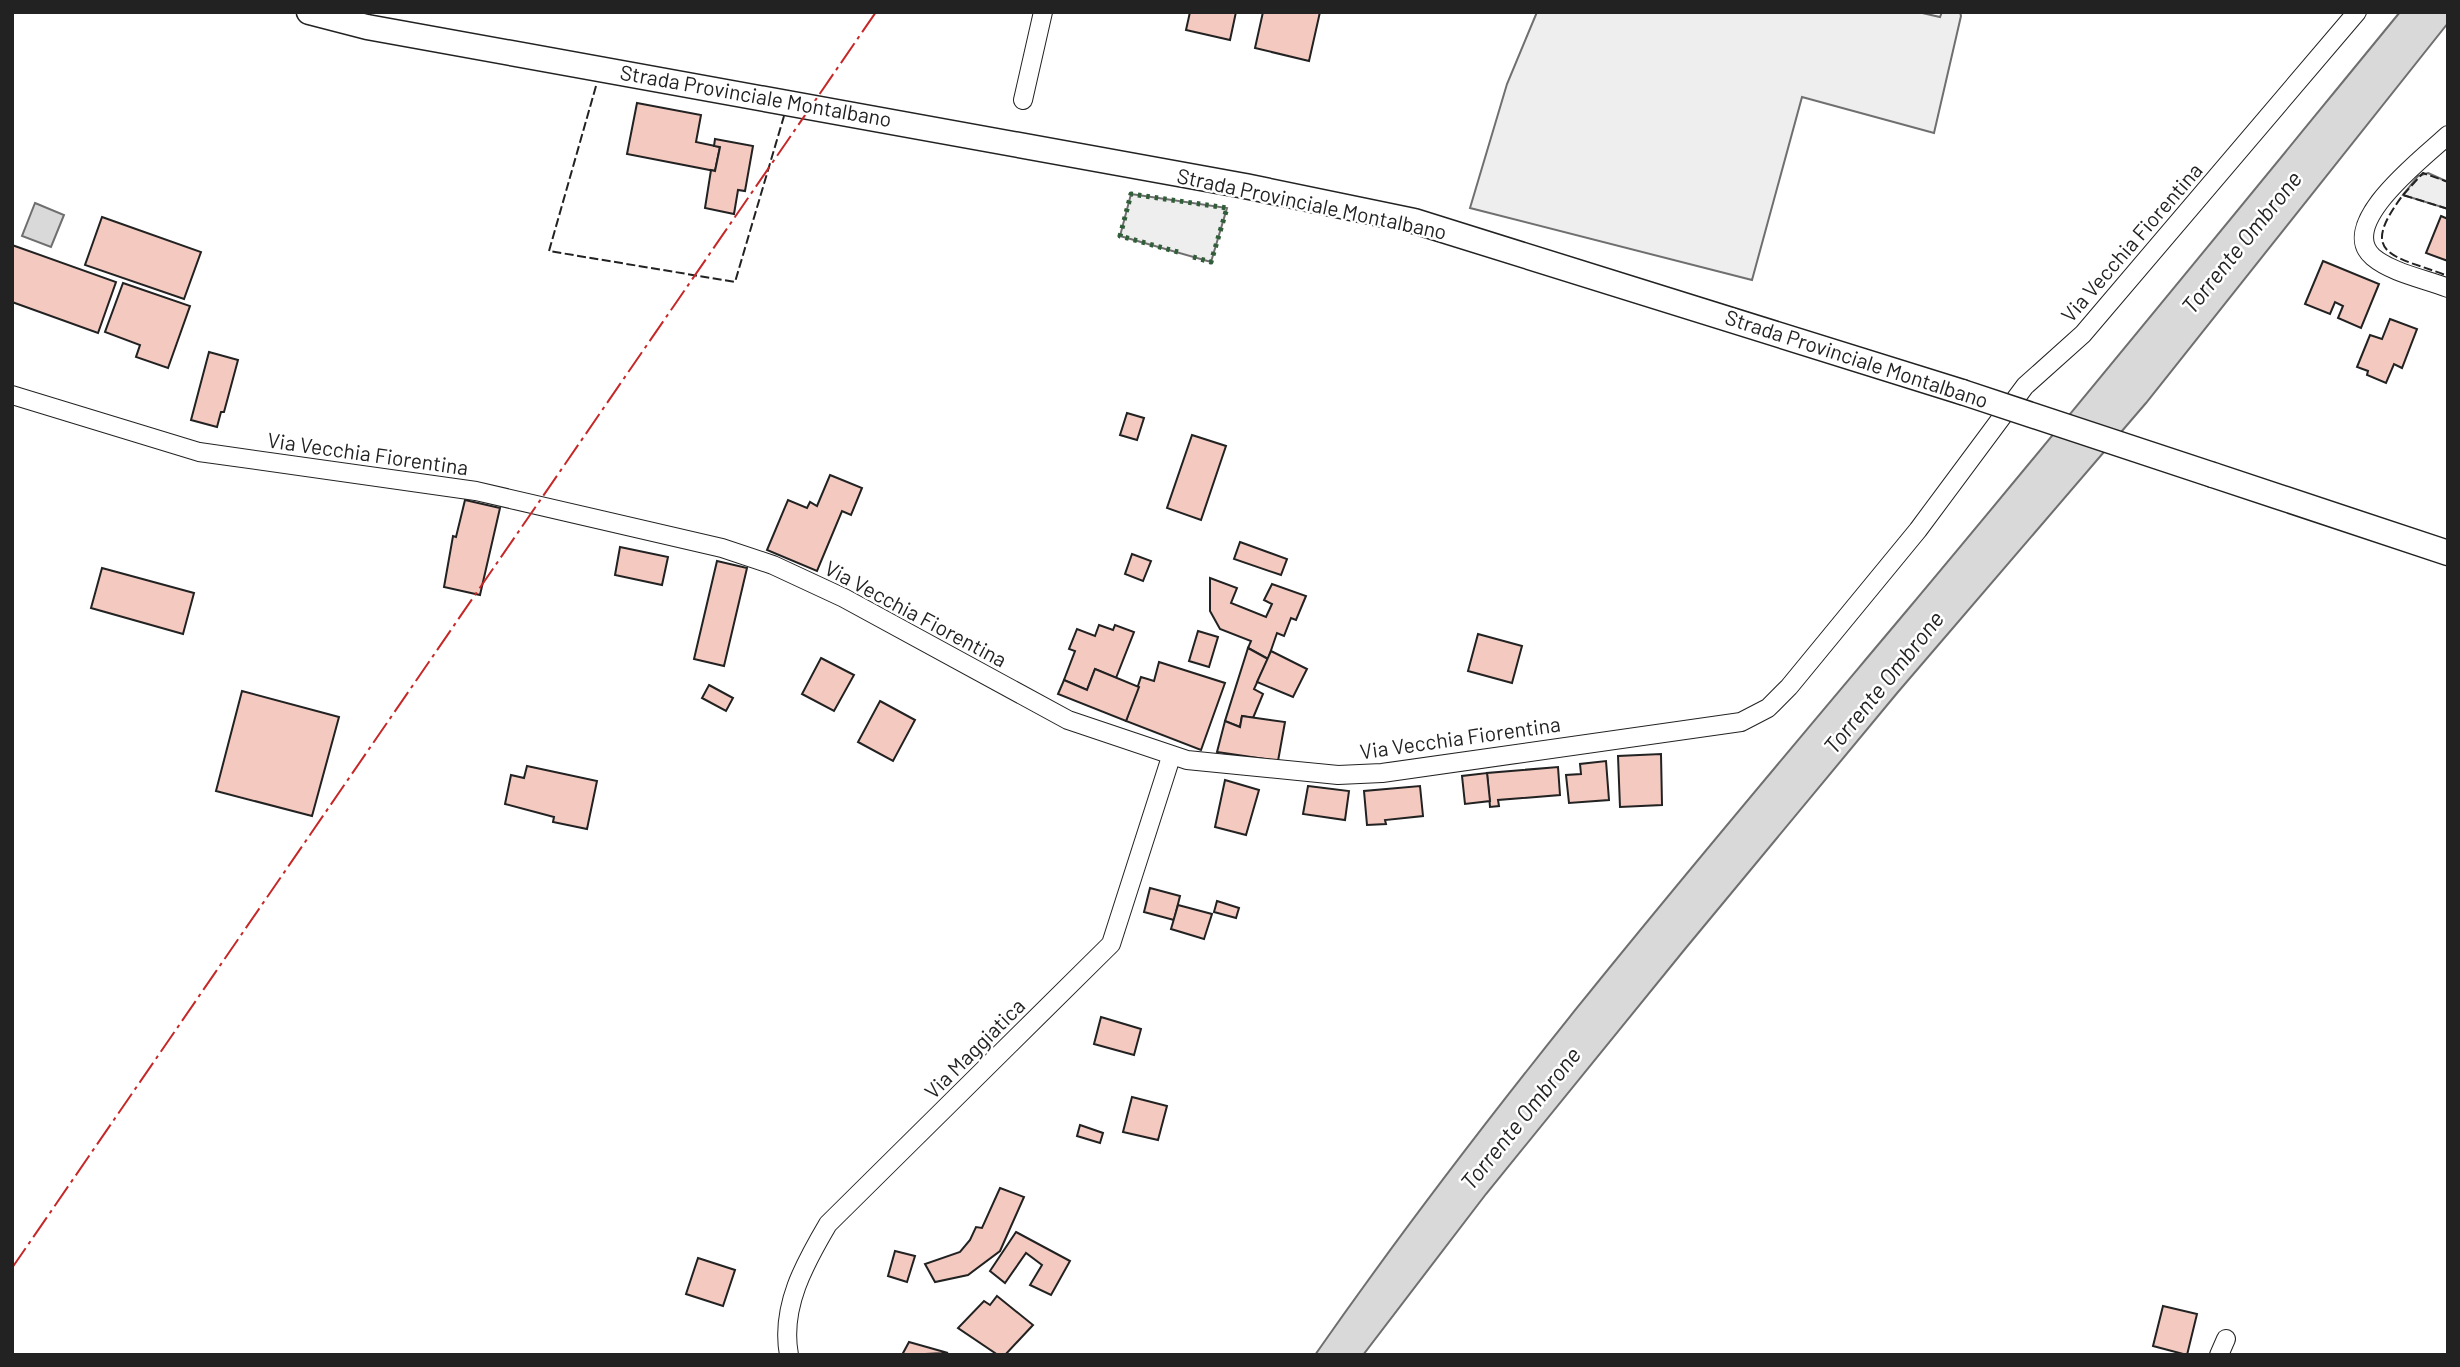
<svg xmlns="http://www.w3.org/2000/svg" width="2460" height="1367" font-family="Barlow,sans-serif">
<rect width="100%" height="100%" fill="#fff"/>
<g fill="#eee" stroke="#6f6f6f" stroke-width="2">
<path d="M1537,12H1918L1940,17L1942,12H1960L1961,16L1934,133L1802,97L1752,280L1470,208L1507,84Z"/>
<path d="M2428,173L2448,182V209L2403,195L2418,176Z"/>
<path d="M1131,194L1227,208L1211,262L1120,236Z"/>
</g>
<g fill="#d9d9d9" stroke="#6f6f6f" stroke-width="2">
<path d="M2400,12H2448V23L2146,403L1898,692L1685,949L1486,1194L1363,1355H1315C1497,1094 1704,852 1909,608C2074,411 2237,211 2400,12Z"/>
<path d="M35,203L64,215L51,247L22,236Z"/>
</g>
<g fill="#f3c9c0" stroke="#222" stroke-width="2">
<path d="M1190,12H1236L1230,40L1186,30Z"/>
<path d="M1263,12H1320L1309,61L1255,48Z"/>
<path d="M637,103L701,115L696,142L720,147L715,171L627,154Z"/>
<path d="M715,139L753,146L745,191L738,190L734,214L705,208L711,170L715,171L720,147L714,146Z"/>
<path d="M2441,216L2448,219V261L2426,253Z"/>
<path d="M102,217L201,252L184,299L85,265Z"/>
<path d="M12,245L116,282L98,333L12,302Z"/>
<path d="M2323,261L2379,284L2361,328L2338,318L2343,306L2335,302L2330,314L2305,304Z"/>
<path d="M123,283L190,306L168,368L136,357L140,345L105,332Z"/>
<path d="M2390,319L2417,329L2402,368L2394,364L2386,383L2367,375L2368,371L2357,367L2370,335L2382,339Z"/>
<path d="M209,352L238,360L224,412H221L217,427L191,420Z"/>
<path d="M1127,413L1144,418L1137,440L1120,435Z"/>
<path d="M1192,435L1226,446L1201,520L1167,508Z"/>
<path d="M830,475L862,488L851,515L842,511L817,571L767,550L788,500L807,508L810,502L817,506Z"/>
<path d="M465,500L500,508L480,595L444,587L453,536L456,537Z"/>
<path d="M1240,542L1287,559L1281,575L1234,559Z"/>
<path d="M620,547L668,557L662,585L615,575Z"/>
<path d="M1132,554L1151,561L1143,581L1125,574Z"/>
<path d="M717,561L747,568L724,666L694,659Z"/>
<path d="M102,568L194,593L183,634L91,608Z"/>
<path d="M1210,578L1237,588L1231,603L1266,617L1272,604L1264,600L1272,584L1306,596L1296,620L1291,618L1284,636L1277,633L1268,659L1248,648L1251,641L1220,629L1210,611Z"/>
<path d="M1099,625L1113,630L1115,625L1134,632L1116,678L1095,669L1087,690L1064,680L1075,651L1069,649L1077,629L1095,636Z"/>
<path d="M1198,631L1218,637L1209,667L1189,661Z"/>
<path d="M1478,634L1522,646L1512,683L1468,671Z"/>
<path d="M1248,648L1268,659L1254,689L1263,694L1253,718L1242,716L1240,727L1225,721Z"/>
<path d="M1271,651L1307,669L1293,697L1257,682Z"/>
<path d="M821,658L854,675L834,711L802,694Z"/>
<path d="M1159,662L1225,683L1201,750L1126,721L1141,677L1154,681Z"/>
<path d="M1095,669L1139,687L1126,721L1058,694L1064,680L1087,690Z"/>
<path d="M709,685L733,698L726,711L702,698Z"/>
<path d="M242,691L339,717L312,816L216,791Z"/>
<path d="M880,701L915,720L893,761L858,742Z"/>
<path d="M1242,716L1285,722L1278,761L1217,752L1225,721L1240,727Z"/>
<path d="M1661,754L1662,805L1620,807L1618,756Z"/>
<path d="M1606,761L1609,800L1569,803L1566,775L1581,774L1580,764Z"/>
<path d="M527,766L597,781L587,829L553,822L554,817L505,804L511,775L524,778Z"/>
<path d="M1558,767L1560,795L1498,800L1499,806L1490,807L1487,773Z"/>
<path d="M1487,773L1490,801L1465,804L1462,776Z"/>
<path d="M1225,780L1259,790L1246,835L1215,827Z"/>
<path d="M1308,786L1349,791L1345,820L1303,814Z"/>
<path d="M1420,786L1423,816L1385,820L1386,824L1367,825L1364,791Z"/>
<path d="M1150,888L1180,896L1174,920L1144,912Z"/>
<path d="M1217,901L1239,908L1236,918L1214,912Z"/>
<path d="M1178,905L1212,914L1204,939L1171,929Z"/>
<path d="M1101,1017L1141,1029L1134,1055L1094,1044Z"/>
<path d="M1132,1097L1167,1106L1158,1140L1123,1132Z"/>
<path d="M1080,1125L1103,1133L1100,1143L1077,1136Z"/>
<path d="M1000,1188L1024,1197L1000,1251L968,1275L935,1282L925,1264L960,1252L970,1240L976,1227L982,1228Z"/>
<path d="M1016,1232L1070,1261L1051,1295L1030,1285L1042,1265L1026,1253L1005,1283L990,1271Z"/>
<path d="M895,1251L915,1256L907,1282L888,1276Z"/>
<path d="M698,1258L735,1270L723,1306L686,1294Z"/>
<path d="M997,1296L1033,1325L1005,1355H998L958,1328L984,1301L990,1305Z"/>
<path d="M2163,1306L2197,1314L2187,1355L2153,1346Z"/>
<path d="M909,1342L948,1353L902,1355Z"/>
</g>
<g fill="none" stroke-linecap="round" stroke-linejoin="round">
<defs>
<g id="minor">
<path d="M1023,100L1043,12"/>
<path d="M2448,135C2426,156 2335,224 2373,257C2392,273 2425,279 2448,288"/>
<path d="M12,395L199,452L476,491L722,548L773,565L844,598L1068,720L1187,760L1338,775L1382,773L1741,722L1768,708L1789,687L1918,530L2025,386L2083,334L2357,12"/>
<path d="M789,1355C780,1307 805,1263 828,1224L1111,944L1171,757"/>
<path d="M2219,1355L2226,1339"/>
</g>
<g id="secondary">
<path d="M309,12L367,27L1245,186L1414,221L1962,392"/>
<path d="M2213,475L2448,553"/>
</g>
</defs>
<use href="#minor" stroke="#222" stroke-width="20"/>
<use href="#secondary" stroke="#222" stroke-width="27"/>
<use href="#minor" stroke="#fff" stroke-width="18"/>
<use href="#secondary" stroke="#fff" stroke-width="24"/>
<defs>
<path id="secondary-bridge" d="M1962,392L2213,475"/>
</defs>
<use href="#secondary-bridge" stroke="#222" stroke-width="27" stroke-linecap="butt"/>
<use href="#secondary-bridge" stroke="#fff" stroke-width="24"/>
<path stroke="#2f5e38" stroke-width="5" stroke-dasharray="3.5 5" stroke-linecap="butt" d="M1178,252L1120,236L1131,194L1227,208L1211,262L1193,257"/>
<g stroke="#222" stroke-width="2" stroke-dasharray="9 3.5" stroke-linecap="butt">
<path d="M596,86L549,251L735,282L784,116"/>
<path d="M2403,195L2423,173L2448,182"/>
<path d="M2448,209L2403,195C2357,256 2393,255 2448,276"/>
</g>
<path stroke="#c62828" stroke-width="2" stroke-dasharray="24 5 3.5 5" stroke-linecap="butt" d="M12,1268L876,12"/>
</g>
<g text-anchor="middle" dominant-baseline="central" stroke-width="5" stroke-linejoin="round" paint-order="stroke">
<g font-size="21" fill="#222" stroke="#fff">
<text transform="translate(756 95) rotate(10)">Strada Provinciale Montalbano</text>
<text transform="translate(1312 203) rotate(12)">Strada Provinciale Montalbano</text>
<text transform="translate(2131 242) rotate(-49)">Via Vecchia Fiorentina</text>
<text transform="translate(1857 358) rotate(18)">Strada Provinciale Montalbano</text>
<text transform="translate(368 453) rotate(8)">Via Vecchia Fiorentina</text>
<text transform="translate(916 613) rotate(28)">Via Vecchia Fiorentina</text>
<text transform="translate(1460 737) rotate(-8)">Via Vecchia Fiorentina</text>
<text transform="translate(974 1048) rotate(-45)">Via Maggiatica</text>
</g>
<g font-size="23" font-style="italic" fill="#222" stroke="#fff">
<text transform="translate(2241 242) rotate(-51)">Torrente Ombrone</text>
<text transform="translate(1883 682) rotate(-51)">Torrente Ombrone</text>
<text transform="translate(1520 1118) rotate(-51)">Torrente Ombrone</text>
</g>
</g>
<rect width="2460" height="1367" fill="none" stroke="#222222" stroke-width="28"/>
</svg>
